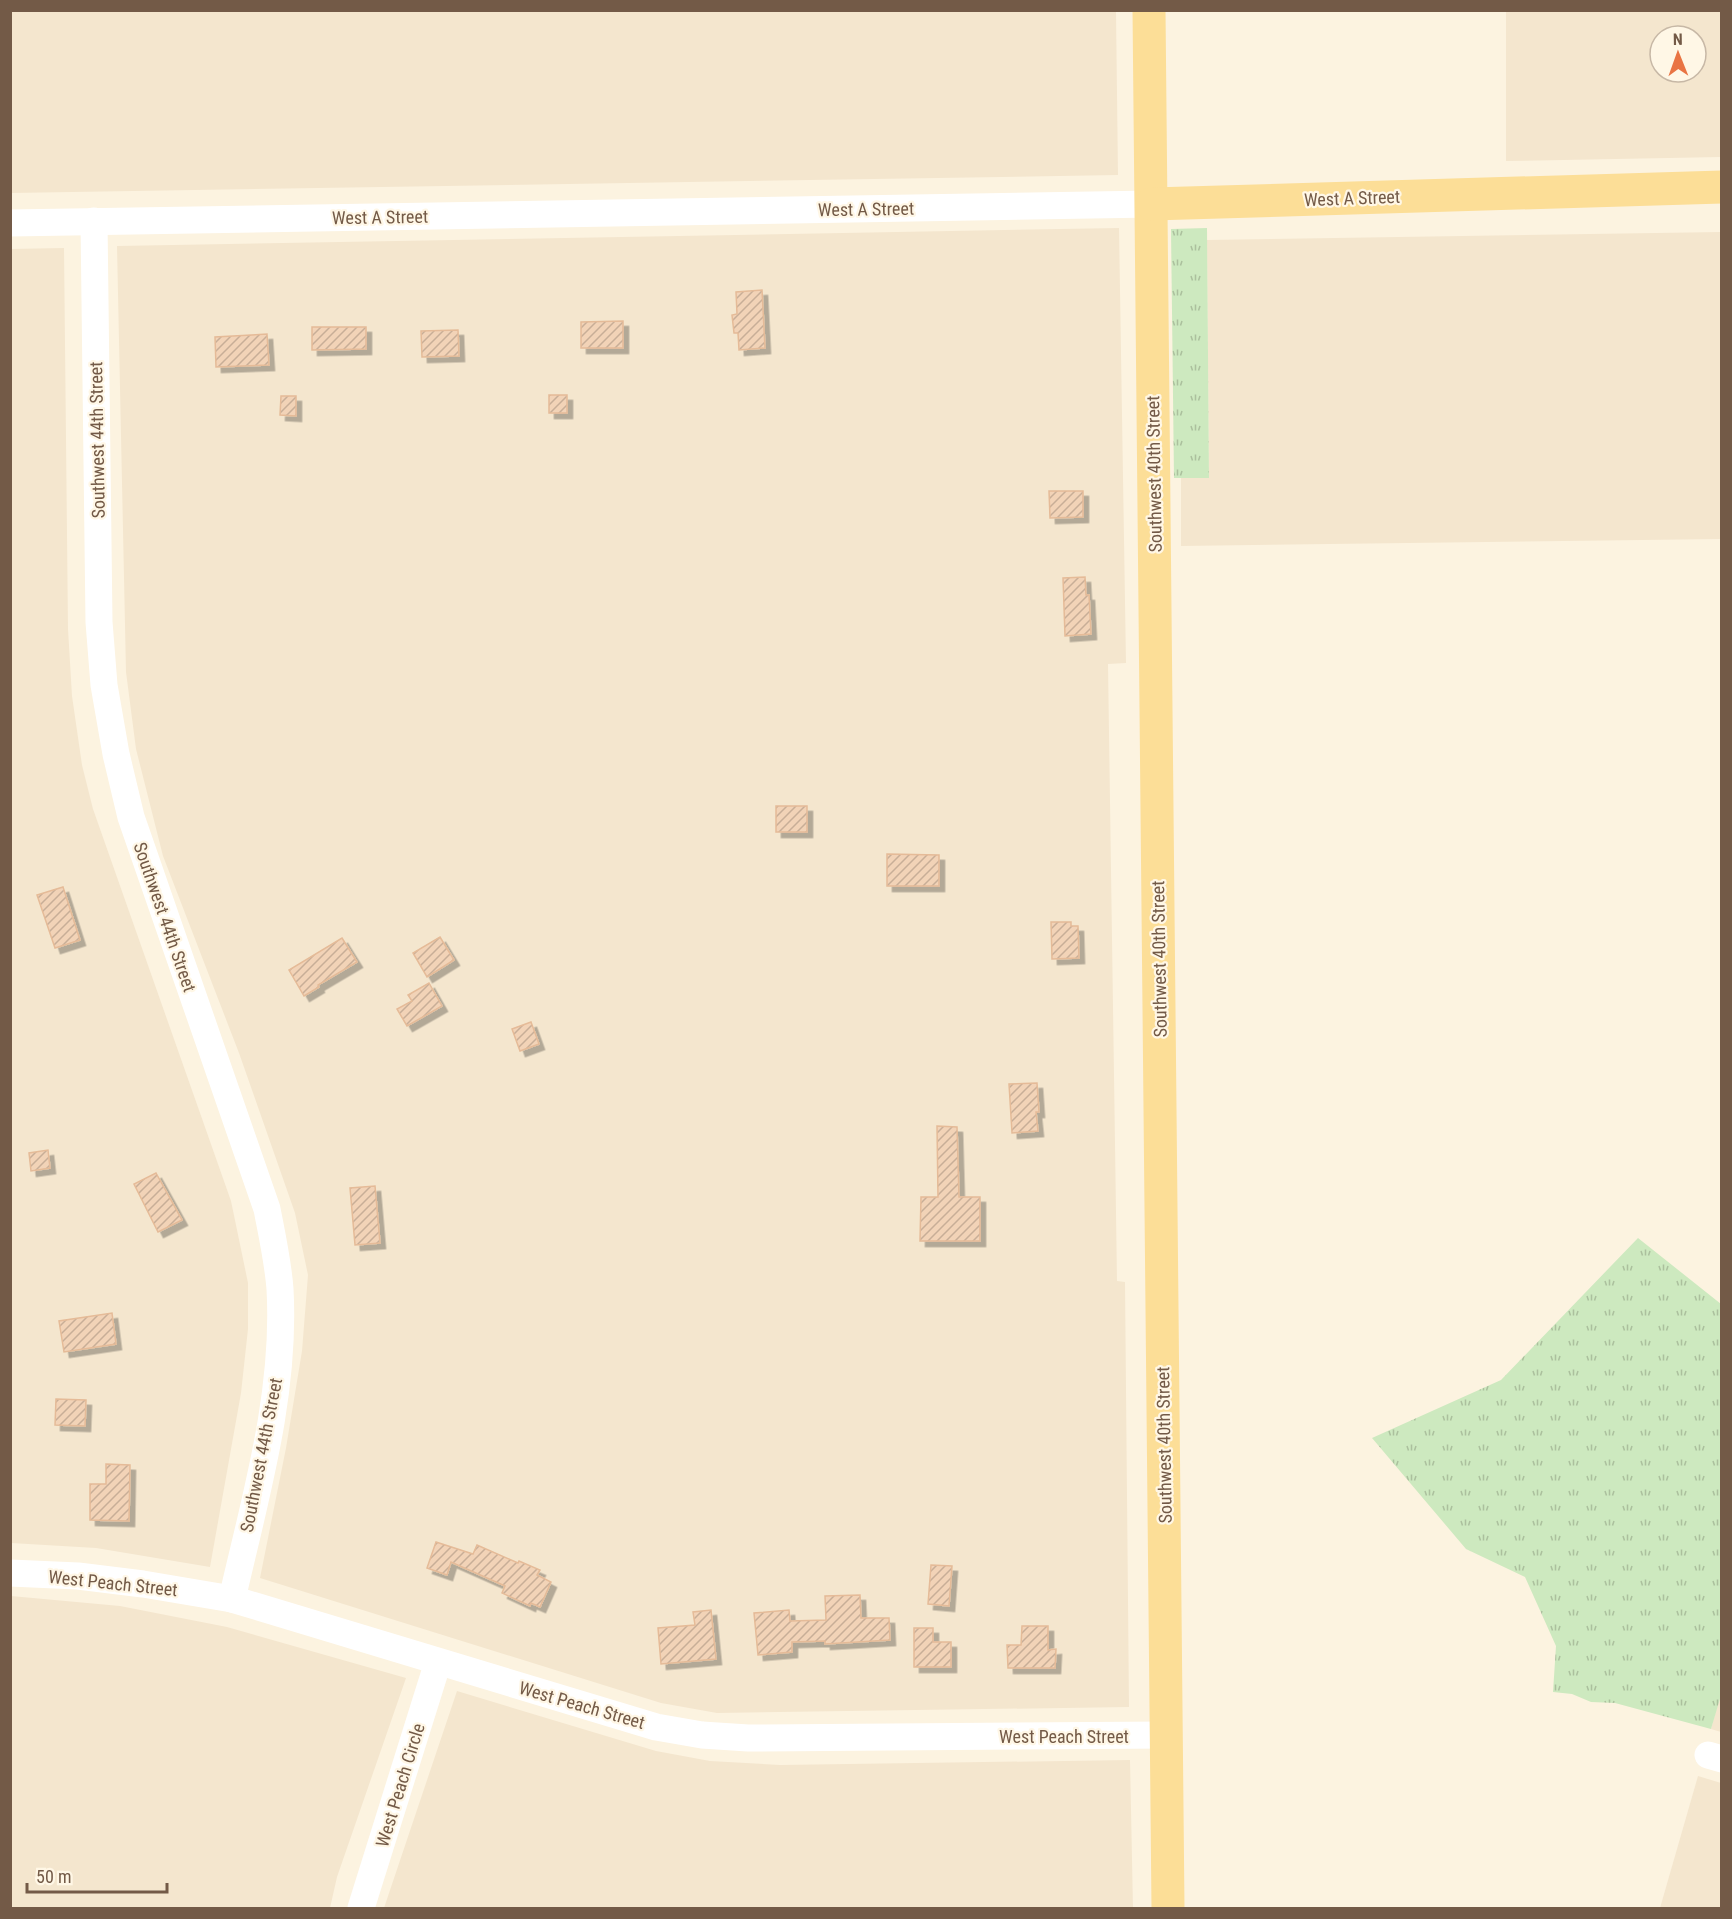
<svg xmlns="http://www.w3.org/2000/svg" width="1732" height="1919" font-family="'Roboto Condensed',sans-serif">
<defs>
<pattern id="park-tufts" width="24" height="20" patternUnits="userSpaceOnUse" patternTransform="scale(1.5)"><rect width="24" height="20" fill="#cde9bf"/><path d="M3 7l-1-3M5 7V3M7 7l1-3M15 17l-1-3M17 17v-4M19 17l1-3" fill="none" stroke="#abc09d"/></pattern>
<pattern id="building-hatch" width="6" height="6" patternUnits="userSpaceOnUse" patternTransform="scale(1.5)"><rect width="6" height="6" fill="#f2d3b7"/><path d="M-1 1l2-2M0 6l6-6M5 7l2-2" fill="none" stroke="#c8ae97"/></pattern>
<filter id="shadow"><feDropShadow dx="5.5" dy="5.5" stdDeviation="0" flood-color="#0004"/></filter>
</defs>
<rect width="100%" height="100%" fill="#fcf3e0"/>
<g fill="#f4e6ce" fill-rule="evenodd">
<path d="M10,11H1116L1118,175L11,193Z"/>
<path d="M1506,11H1721V157L1506,161ZM1660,36H1696V72H1660Z"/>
<path d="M1119,228L1126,663L1108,664L1117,1281L1125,1282L1129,1707L717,1713L661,1703L260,1578L286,1448L302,1351L308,1275L295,1213L239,1053L163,856L136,749L126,672L117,246Z"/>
<path d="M1721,232V539L1181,546V478L1209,477L1207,240Z"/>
<path d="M64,248L68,629L72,696L82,765L93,809L231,1201L248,1283V1329L241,1393L210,1567L96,1548L11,1543L10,249Z"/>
<path d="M11,1596L120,1606L227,1627L406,1678L337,1877L330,1908H11Z"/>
<path d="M457,1691L656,1751L710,1761L780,1765L1130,1760L1133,1908H384Z"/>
<path d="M1721,1692V1732L1711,1729Z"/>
<path d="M1698,1776L1721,1783V1908H1660Z"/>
</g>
<g fill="url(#park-tufts)">
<path d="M1207,228L1209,478H1174L1171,229Z"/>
<path d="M1638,1238L1721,1304L1722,1692L1711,1729L1615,1703L1591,1702L1572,1694L1553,1692L1556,1646L1525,1577L1466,1549L1372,1438L1501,1380Z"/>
</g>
<g fill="url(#building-hatch)" stroke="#e5bb98" stroke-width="1.5" filter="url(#shadow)">
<path d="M762,290L765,348L739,350L738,333H734L732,315L737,314L736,292Z"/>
<path d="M623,321V348H581V322Z"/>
<path d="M312,327H366V349L312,350Z"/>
<path d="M458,330L459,356L422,357L421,331Z"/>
<path d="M267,334L269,365L216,367L215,337Z"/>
<rect x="549" y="395" width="18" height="18"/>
<path d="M281,396H296V416L280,415Z"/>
<path d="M1049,491H1083V517L1050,518Z"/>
<path d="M1085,577L1086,595H1089L1091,634L1065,636L1063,578Z"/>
<rect x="776" y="806" width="31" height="26"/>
<path d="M887,854L939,855V886H887Z"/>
<path d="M63,887L80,940L55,948L37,895Z"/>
<path d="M1051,922H1071V926H1078L1079,958L1052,959Z"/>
<path d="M440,937L454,960L427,977L413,953Z"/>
<path d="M342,938L357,962L318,985L319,987L304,996L289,970Z"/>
<path d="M429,983L442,1006L407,1026L397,1009L412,1001L408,995Z"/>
<path d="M531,1022L539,1044L520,1051L512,1029Z"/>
<path d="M1037,1083L1039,1112H1036L1038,1131L1012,1133L1009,1084Z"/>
<path d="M937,1126L957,1127L959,1197H980V1241H920L921,1197H938Z"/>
<path d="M48,1150L50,1168L31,1171L29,1153Z"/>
<path d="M156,1173L182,1220L158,1232L134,1184Z"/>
<path d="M375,1186L380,1243L355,1245L350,1188Z"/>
<path d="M112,1313L116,1344L64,1352L59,1321Z"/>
<path d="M56,1399L86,1400L85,1426L55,1425Z"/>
<path d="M106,1464L130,1465L129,1521L90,1520V1484H106Z"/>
<path d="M436,1542L473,1554L477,1545L518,1563L519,1561L540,1570L537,1575L551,1582L540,1607L531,1603L530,1606L502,1593L505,1586L451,1562L447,1575L427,1568Z"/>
<path d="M931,1565L952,1566L949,1606L928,1604Z"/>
<path d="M860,1595L861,1618H889L890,1640L825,1644V1641L792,1642V1652L758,1655L754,1613L789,1610L790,1621L826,1620L825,1596Z"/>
<path d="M711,1610L716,1659L661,1664L658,1628L695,1625L693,1612Z"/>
<path d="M1022,1626H1048V1650L1056,1649L1055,1668H1008L1007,1645H1021Z"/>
<path d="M914,1628H933V1642H951V1667H914Z"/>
</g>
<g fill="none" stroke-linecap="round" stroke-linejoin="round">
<g stroke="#fff" stroke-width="27">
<path d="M94,221L99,622L104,685L116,754L131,817L267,1209C272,1235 278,1262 280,1289C286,1394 255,1498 232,1599"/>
<path d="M10,223L1152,204"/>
<path d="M10,1573L78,1576L143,1584L232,1599L656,1727L702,1735L748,1738L1167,1735"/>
<path d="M1708,1755L1722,1759"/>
<path d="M361,1908L438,1662"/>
</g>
<g stroke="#fcde97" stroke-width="33">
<path d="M1149,10L1168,1908"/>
<path d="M1152,204L1722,187"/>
</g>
</g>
<g text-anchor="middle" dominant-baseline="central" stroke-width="4.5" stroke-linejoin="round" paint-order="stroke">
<g font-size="18" fill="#735a47" stroke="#fff7e6">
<text transform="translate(1352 198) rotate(-2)">West A Street</text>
<text transform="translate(866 209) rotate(-1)">West A Street</text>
<text transform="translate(380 217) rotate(-1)">West A Street</text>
<text transform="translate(97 440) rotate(-91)">Southwest 44th Street</text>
<text transform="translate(1154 474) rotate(-91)">Southwest 40th Street</text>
<text transform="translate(165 917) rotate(71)">Southwest 44th Street</text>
<text transform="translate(1159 959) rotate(-91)">Southwest 40th Street</text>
<text transform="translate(1164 1445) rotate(-91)">Southwest 40th Street</text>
<text transform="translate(261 1455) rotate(-79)">Southwest 44th Street</text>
<text transform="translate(113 1583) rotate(6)">West Peach Street</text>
<text transform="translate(582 1705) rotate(16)">West Peach Street</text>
<text x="1064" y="1736">West Peach Street</text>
<text transform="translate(400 1785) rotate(-73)">West Peach Circle</text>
</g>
</g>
<rect width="1732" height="1919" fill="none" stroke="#735a47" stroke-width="24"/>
<g transform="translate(1678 54) rotate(359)"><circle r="28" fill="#fff7e6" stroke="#c7b8a6" stroke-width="1.5"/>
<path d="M0-4.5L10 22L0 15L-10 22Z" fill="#e97443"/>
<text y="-9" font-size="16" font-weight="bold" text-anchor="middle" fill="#735a47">N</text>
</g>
<path d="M27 1883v9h140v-9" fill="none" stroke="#735a47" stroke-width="3"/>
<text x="36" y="1883" font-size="18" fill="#735a47" stroke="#fff7e6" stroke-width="4.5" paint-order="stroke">50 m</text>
</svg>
